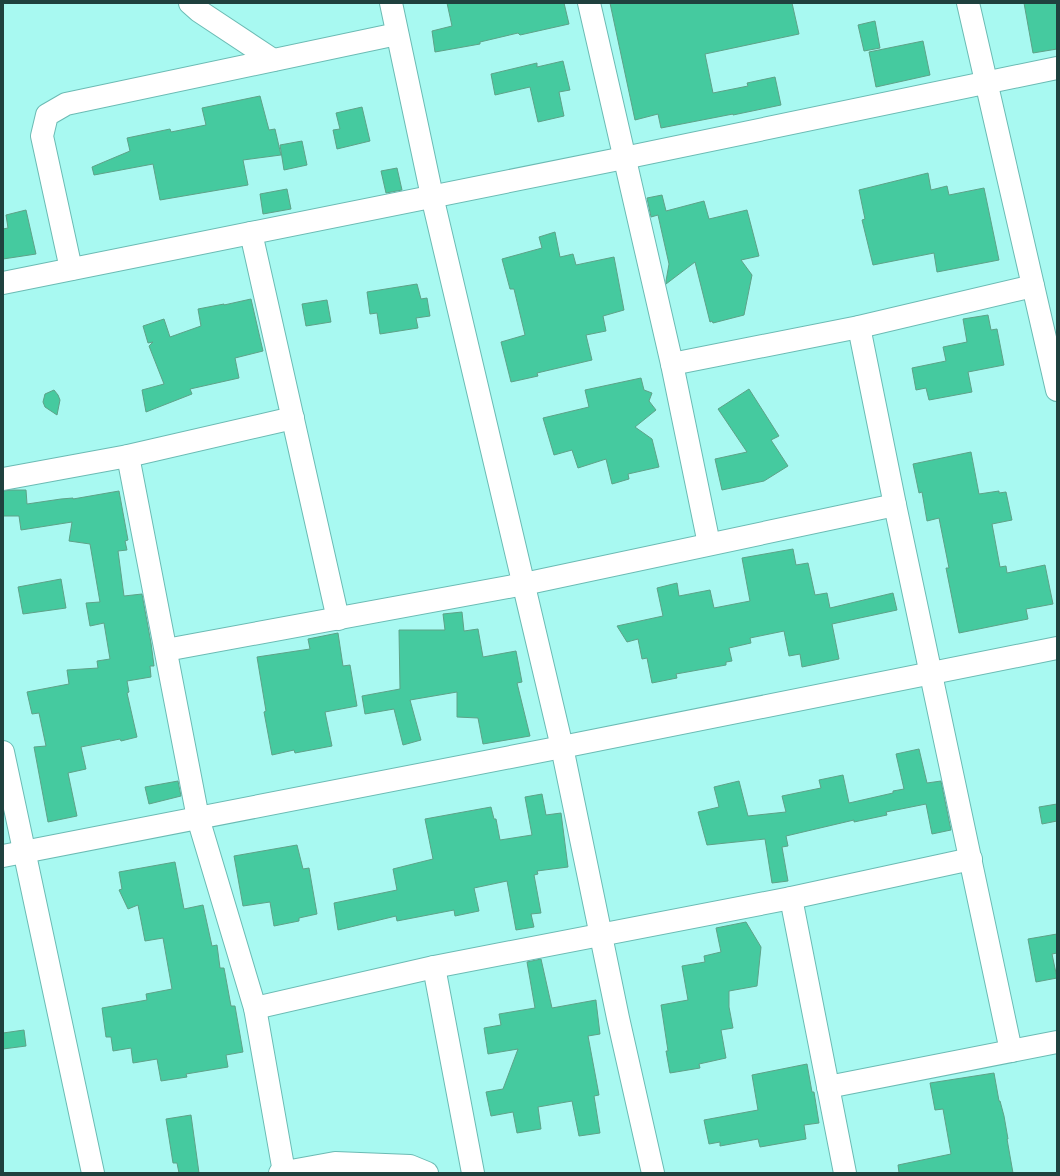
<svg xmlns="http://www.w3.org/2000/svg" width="1060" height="1176" font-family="Poppins,sans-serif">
<rect width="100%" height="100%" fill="#a8f9f1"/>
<g fill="#45ca9f" stroke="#5ea288">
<path d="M447,3H564L569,24L520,35L518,33L480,42V44L435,52L432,31L452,26Z"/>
<path d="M610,3H792L799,34L705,54L713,93L748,86L747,83L775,77L781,105L733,115V114L661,128L658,114L635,120Z"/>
<path d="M1024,3H1057V49L1033,53Z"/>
<path d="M875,21L880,48L864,51L858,25Z"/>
<path d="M923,41L930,75L876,87L869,52Z"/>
<path d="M563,61L570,90L559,92L564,116L538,122L530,87L495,95L491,74L537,63V67Z"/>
<path d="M260,96L269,130L275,129L281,155L243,160L248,185L160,200L153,164L94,175L92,167L130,151L127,138L170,129L171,132L206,125L202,108Z"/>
<path d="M362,107L370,141L337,149L333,130L340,129L336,113Z"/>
<path d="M302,141L307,165L284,170L280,145Z"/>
<path d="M397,168L402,190L386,193L381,171Z"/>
<path d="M928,173L931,190L947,186L949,195L984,188L999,260L937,272L934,253L873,265L862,220L865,219L859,190Z"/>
<path d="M287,189L291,209L263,214L260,194Z"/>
<path d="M662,195L666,211L704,201L709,219L747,210L759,256L741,260L752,275L744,315L713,323L712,321L710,322L695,262L666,284V281L669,264L658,215L651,217L647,198Z"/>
<path d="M26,210L36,254L3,259V229L8,228L6,215Z"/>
<path d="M555,232L560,257L573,254L576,265L614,257L624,310L603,316L606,331L586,335L592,360L537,373L538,376L511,382L501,342L525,335L514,289H510L502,259L542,248L539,237Z"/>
<path d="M417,284L421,299L427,298L430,316L416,318L418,328L380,334L377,313L370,314L367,292Z"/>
<path d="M251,299L263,351L235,358L239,378L190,389L192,394L146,412L142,390L164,384L149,346L153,342L148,343L143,326L164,319L170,337L201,326L198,309L224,304V305Z"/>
<path d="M327,300L331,322L306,326L302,304Z"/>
<path d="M988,315L991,330L997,329L1004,365L968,372L972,392L929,400L926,388L916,390L912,368L946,361L943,347L967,342L963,319Z"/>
<path d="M641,378L644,390L652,393L649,401L656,410L635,427L652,439L659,467L628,474L629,479L612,484L606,459L578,468L572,450L554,455L543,418L589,407L585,390Z"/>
<path d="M749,389L779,436L771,440L788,466L764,481L722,490L715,459L747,452L718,409Z"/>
<path d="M54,390L58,395L60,400L57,415L45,407L43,402L45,394Z"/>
<path d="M971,452L979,494L999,491V493L1006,492L1012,520L992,524L1000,567L1006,566L1007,573L1045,565L1053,604L1026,609L1028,619L959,633L946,568H949L939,518L927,521L922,492L919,493L913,464Z"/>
<path d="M12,490H26L27,504L61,499L73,498V499L119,491L128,540L125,541L127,550L118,551L124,596L142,594L151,643L154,666H150L151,677L127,681L129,692L127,693L137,737L121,741L120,739L81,747L86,769L68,773L77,816L48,822L34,747L46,746L39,713L32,714L27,692L69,684L67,670L98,668L97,661L110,659L104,623L90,626L86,603L100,602L90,544L69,541L72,522L21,530L19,516H3V491Z"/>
<path d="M793,549L796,565L808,563L815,595L827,593L830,608L893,593L897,610L832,624L839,659L802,667L800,654L789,656L784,631L750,638L751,643L729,648L732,661L726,662V665L676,674L677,678L652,683L647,658L642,659L638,639L627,642L617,626L663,616L657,588L677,583L679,596L710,590L714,608L750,601L742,558Z"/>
<path d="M61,579L66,608L23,614L18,587Z"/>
<path d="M462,612L464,631L478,629L483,657L516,651L522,682L517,683L530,736L483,744L478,718L457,717V692L410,700L421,740L403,745L394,709L365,714L362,696L400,689L399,630H445L443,614Z"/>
<path d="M338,633L343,666L350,665L357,706L325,712L332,746L295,753L294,750L272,755L264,712L266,711L257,657L310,649L308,639Z"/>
<path d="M919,749L927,783L941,781L951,830L932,834L926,804L886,812L887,815L854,822V820L786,836L788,846L782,847L788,881L772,883L765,839L707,845L698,812L719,807L714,787L739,781L748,816L786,812L782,796L821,788L819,780L843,775L849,803L893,793V791L904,789L896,754Z"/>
<path d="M178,781L181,796L149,804L145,787Z"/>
<path d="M542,794L546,815L561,813L568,867L537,871L538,874L534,875L541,913L531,914L534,927L516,930L507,881L474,888L479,911L455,916L454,910L397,921L396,916L338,930L334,903L397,890L393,869L433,859L425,819L491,807L494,819H496L500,840L532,835L525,797Z"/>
<path d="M1057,804V821L1042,824L1039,807Z"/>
<path d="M297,845L303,869L309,868L317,914L299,918V921L274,926L270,902L243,906L234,856Z"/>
<path d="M175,862L184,909L203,905L212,946L217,945L220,968H224L231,1006H235L243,1052L226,1055L228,1067L186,1074L187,1077L161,1081L157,1059L133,1063L131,1048L113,1051L111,1037H106L102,1008L147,1000L146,994L172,989L163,938L145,941L138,905L128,909L119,890L122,889L119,872Z"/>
<path d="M746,922L761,947L757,986L729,991V1007L733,1028L721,1030L726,1058L699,1064L700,1068L670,1073L666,1051H668L661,1005L688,1000L682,966L705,962L704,956L721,952L716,928Z"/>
<path d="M1057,934V953L1052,954L1057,978L1036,982L1028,939Z"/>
<path d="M541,959L552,1008L596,1000V1001L600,1034L588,1036L599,1095L594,1096L600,1133L579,1136L572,1101L538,1107L541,1129L517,1133L513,1112L491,1116L486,1092L503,1089L518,1049L488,1054L484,1028L501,1025L499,1014L535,1008L527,962Z"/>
<path d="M24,1030L26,1046L3,1049V1033Z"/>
<path d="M807,1064L812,1092H814L819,1123L804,1125L806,1139L760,1147L758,1139L720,1146V1142L709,1144L704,1120L758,1110L752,1075Z"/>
<path d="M994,1073L999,1101H1000L1004,1116L1008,1139H1007L1013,1173H899L898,1165L951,1154L943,1109L935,1110L930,1083Z"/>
<path d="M191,1115L199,1173H179L177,1163H173L166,1119Z"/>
</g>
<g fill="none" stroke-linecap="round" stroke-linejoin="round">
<defs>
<g id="minor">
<path d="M190,3L199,11L273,60"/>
<path d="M391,3L432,196L562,747L618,1018L653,1173"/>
<path d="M589,3L672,364L709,544"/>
<path d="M968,3L1057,390"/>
<path d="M251,233L338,619"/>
<path d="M71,269L42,136L47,115L66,104L397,34"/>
<path d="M3,283L624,158L1057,68"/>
<path d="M859,327L895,505L1011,1051"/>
<path d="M672,364L859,327L1033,286"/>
<path d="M128,456L198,818L255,1008L284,1172"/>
<path d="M3,479L128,456L293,418"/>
<path d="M166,650L524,584L895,505"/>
<path d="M3,752L93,1173"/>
<path d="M3,856L562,747L1057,648"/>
<path d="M791,898L845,1173"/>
<path d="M434,967L473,1173"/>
<path d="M255,1008L434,967L791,898L971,859"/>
<path d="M828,1087L1057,1042"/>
<path d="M280,1173L335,1163L410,1166L427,1173"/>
</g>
</defs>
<use href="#minor" stroke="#6bbbb4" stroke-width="24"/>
<use href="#minor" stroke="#fff" stroke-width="22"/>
</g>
<rect width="1060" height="1176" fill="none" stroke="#1f413e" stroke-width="8"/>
</svg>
